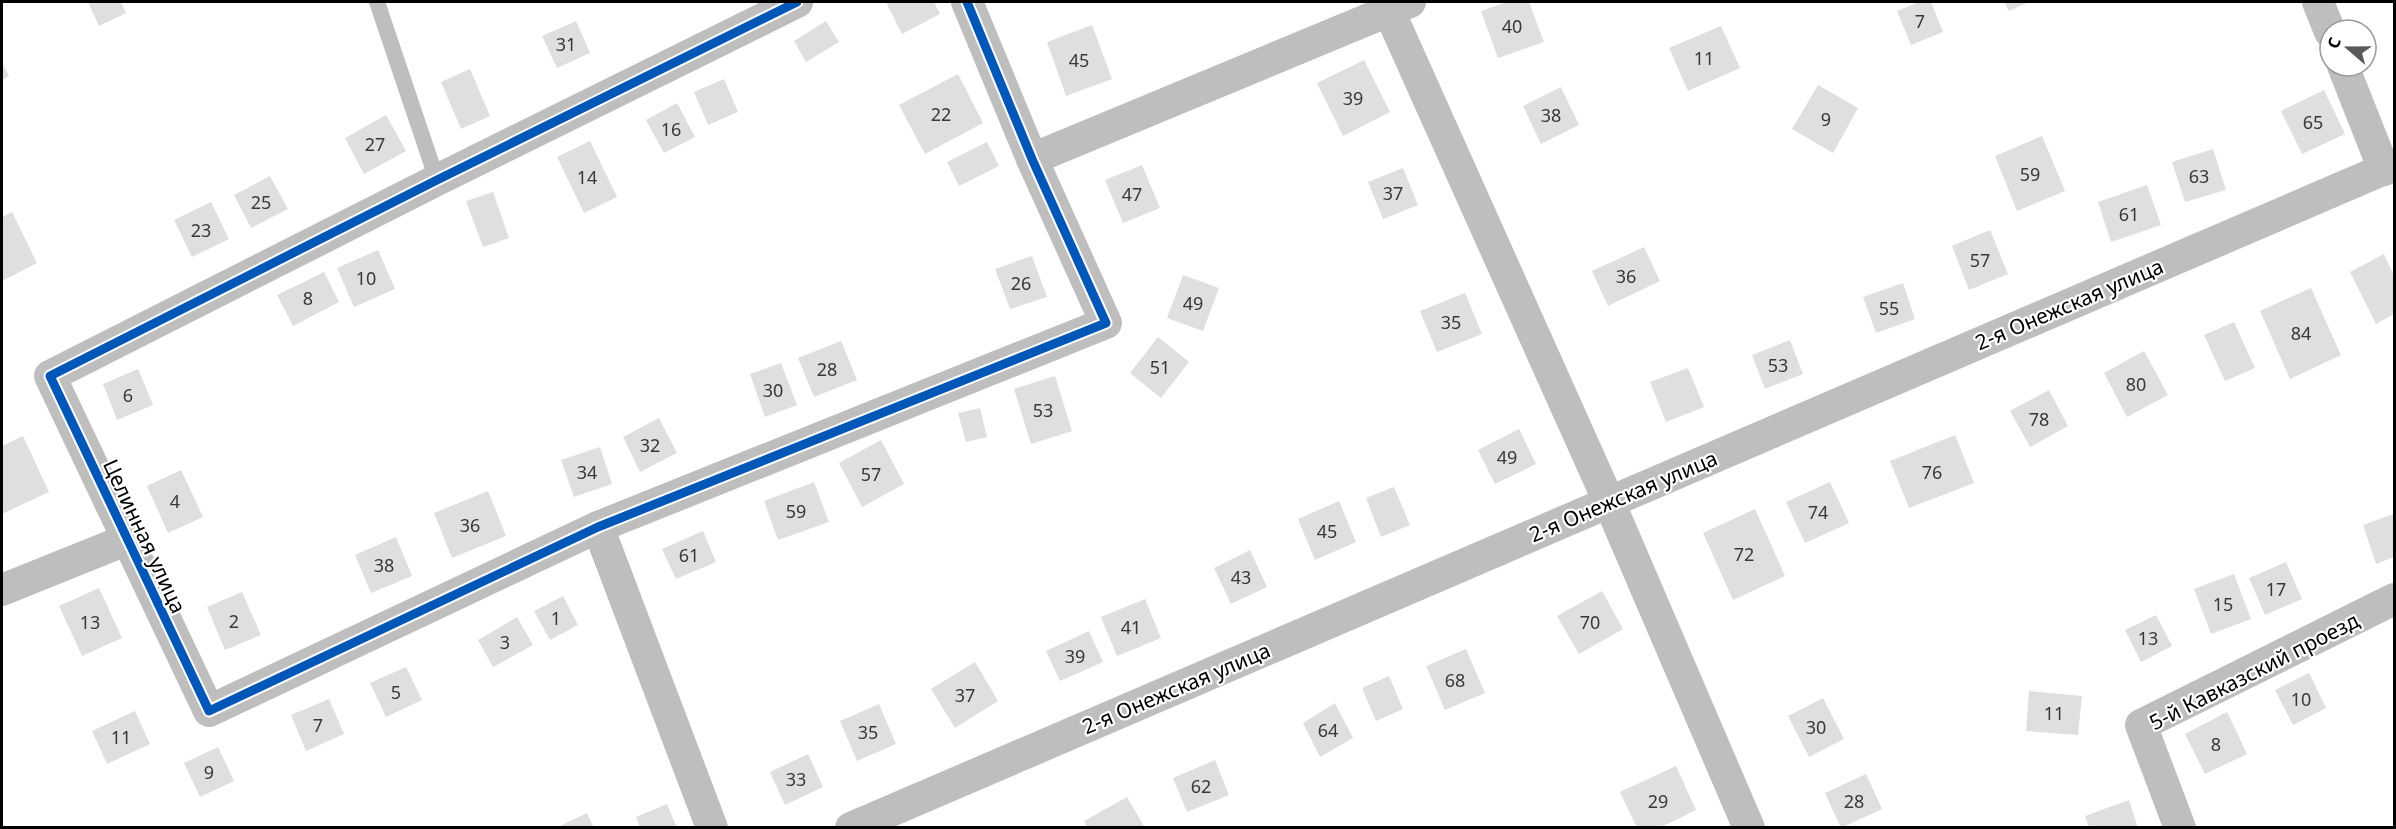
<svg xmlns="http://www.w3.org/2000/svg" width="2396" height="829" font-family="'Noto Sans',sans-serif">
<rect width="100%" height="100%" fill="#fff"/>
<g fill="#dfdfdf">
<path d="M88,2H121L126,13L99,26Z"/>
<path d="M886,2H934L940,14L902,34Z"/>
<path d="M1507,2H1529L1544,42L1498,58L1481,11Z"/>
<path d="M1919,2H1931L1943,32L1911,45L1897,11Z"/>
<path d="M2004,2H2029L2009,11Z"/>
<path d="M576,21L590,53L557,68L542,36Z"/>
<path d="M826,21L839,42L806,62L794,41Z"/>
<path d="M1092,25L1112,79L1066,96L1047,42Z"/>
<path d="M1721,26L1740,68L1688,91L1669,48Z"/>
<path d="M1364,60L1390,112L1343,136L1317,83Z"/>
<path d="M2,63L9,76L2,80Z"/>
<path d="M470,69L490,116L461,129L441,82Z"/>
<path d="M958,74L983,123L925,154L899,105Z"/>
<path d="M724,79L738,112L708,125L694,92Z"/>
<path d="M1818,85L1858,108L1833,153L1792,129Z"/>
<path d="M1561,87L1579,125L1541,144L1523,106Z"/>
<path d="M2324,90L2345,134L2302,154L2281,111Z"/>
<path d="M677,103L695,137L664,153L646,120Z"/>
<path d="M386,115L406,151L364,174L345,138Z"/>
<path d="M2042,136L2065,191L2017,211L1995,156Z"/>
<path d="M590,141L617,197L584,213L557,157Z"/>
<path d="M987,142L999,166L959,186L947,162Z"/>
<path d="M2213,149L2226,190L2185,202L2172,162Z"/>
<path d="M1142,165L1160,208L1123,223L1105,180Z"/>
<path d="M1403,168L1418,205L1383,219L1368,182Z"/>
<path d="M270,176L288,209L251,228L234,195Z"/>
<path d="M2147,185L2161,225L2111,242L2098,202Z"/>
<path d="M493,192L509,238L483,247L466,201Z"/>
<path d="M211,202L229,239L192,257L174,220Z"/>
<path d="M12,212L37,263L2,281V217Z"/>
<path d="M1990,230L2008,274L1969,290L1952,246Z"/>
<path d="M1644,247L1660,281L1608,306L1592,271Z"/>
<path d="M378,250L395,289L354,307L337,268Z"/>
<path d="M2384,254L2394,276V314L2376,324L2350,272Z"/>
<path d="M1032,256L1047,297L1010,309L995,269Z"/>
<path d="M324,272L339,302L293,326L277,295Z"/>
<path d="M1183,275L1219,288L1203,331L1167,318Z"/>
<path d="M1903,283L1915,319L1876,333L1863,297Z"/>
<path d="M2311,288L2341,355L2290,379L2260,311Z"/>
<path d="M1465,293L1482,334L1437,352L1420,311Z"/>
<path d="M2234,322L2255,368L2225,381L2204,335Z"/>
<path d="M1158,337L1189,362L1161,398L1130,373Z"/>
<path d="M1790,340L1803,374L1765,389L1752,355Z"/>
<path d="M841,341L857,380L814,397L798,358Z"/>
<path d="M2144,351L2168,395L2127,417L2104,373Z"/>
<path d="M781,363L797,405L765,417L750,374Z"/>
<path d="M1688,368L1704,407L1666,422L1650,382Z"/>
<path d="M138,369L153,405L117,420L103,384Z"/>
<path d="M1055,376L1072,431L1031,444L1014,389Z"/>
<path d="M2049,390L2068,426L2030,447L2010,411Z"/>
<path d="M980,408L987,437L966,442L958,413Z"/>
<path d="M659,418L677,453L640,472L623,437Z"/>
<path d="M1519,429L1536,464L1495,484L1478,450Z"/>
<path d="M1955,435L1974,483L1909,508L1890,461Z"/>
<path d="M23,436L49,492L2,514V446Z"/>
<path d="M881,440L904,484L862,507L839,463Z"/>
<path d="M600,447L612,484L574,497L561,460Z"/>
<path d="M181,470L203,517L168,533L147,486Z"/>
<path d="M814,482L829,522L778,540L764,501Z"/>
<path d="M1830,482L1849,523L1805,543L1786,502Z"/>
<path d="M1394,487L1410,525L1381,537L1366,498Z"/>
<path d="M488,491L506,536L452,558L434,513Z"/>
<path d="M1339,501L1356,542L1315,560L1298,519Z"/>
<path d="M1755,509L1785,576L1733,600L1703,533Z"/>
<path d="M2393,514L2394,519V557L2376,564L2363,525Z"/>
<path d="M703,531L716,562L676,579L662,549Z"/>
<path d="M396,537L412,576L371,593L355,555Z"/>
<path d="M1250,550L1267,587L1231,604L1214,568Z"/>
<path d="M2286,562L2302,599L2265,615L2249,578Z"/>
<path d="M2234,574L2251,619L2211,634L2194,589Z"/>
<path d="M99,588L122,638L82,656L59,606Z"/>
<path d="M1602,591L1623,629L1579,654L1557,616Z"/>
<path d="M242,592L261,635L225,650L207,607Z"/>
<path d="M563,596L578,625L550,640L534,611Z"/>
<path d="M1145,599L1161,638L1117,656L1101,617Z"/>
<path d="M2156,615L2172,646L2141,662L2125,630Z"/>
<path d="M517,617L533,645L493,667L478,640Z"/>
<path d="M1089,631L1103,662L1060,681L1046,651Z"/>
<path d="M1466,649L1485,693L1445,710L1426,666Z"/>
<path d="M975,662L998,701L955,728L931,689Z"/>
<path d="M406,667L422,700L386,717L370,683Z"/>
<path d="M2309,673L2326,708L2293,725L2275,690Z"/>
<path d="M1389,676L1403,709L1376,721L1362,688Z"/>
<path d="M2029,691L2082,696L2078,735L2026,731Z"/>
<path d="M1823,698L1844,739L1809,757L1788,716Z"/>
<path d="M329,699L344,734L306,751L291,715Z"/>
<path d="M1335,703L1353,738L1320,757L1303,723Z"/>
<path d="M879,704L896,744L857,761L840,721Z"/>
<path d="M135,711L150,744L107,764L92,731Z"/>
<path d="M2227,712L2247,754L2205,774L2185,734Z"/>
<path d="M218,747L234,781L200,797L184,763Z"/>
<path d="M808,754L823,787L785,805L770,772Z"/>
<path d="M1215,760L1229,795L1187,812L1173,778Z"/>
<path d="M1676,766L1696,810L1659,828H1637L1620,792Z"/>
<path d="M1866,774L1882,809L1841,828L1825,793Z"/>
<path d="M1127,797L1145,828H1087L1084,821Z"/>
<path d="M2129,800L2138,828H2089L2085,816Z"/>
<path d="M667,804L677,828H640L636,817Z"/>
<path d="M587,813L594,828H556Z"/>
</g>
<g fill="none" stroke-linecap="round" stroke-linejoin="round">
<path stroke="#bebebe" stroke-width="16" d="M377,2L437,180"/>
<g stroke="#bebebe" stroke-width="32">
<path d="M797,2L437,180L50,376L209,711L598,527L1106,323L1032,159L967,2"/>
<path d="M1385,2L1609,502L1749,828"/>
<path d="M2318,2L2330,32"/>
<path d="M2343,66L2384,170"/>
<path d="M1032,159L1410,2"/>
<path d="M598,527L712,828"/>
<path d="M2,590L126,540"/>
<path d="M851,828L2394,165"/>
<path d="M2180,828L2141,725L2394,599"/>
</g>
<defs>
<path id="cycleway" d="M797,2L437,180L50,376L209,711L598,527L1106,323L1032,159L967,2"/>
</defs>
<use href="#cycleway" stroke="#fff" stroke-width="13"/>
<use href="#cycleway" stroke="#0057b8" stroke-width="9"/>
</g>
<g text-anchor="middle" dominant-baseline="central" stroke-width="4.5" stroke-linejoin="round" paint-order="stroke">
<g font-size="18" fill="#383838">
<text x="1920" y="21">7</text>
<text x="1512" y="26">40</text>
<text x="566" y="44">31</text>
<text x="1704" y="58">11</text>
<text x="1079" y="60">45</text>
<text x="1353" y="98">39</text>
<text x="941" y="114">22</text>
<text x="1551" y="115">38</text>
<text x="1826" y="119">9</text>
<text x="2313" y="122">65</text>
<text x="671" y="129">16</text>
<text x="375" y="144">27</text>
<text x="2030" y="174">59</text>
<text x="2199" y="176">63</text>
<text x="587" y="177">14</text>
<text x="1393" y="193">37</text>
<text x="1132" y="194">47</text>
<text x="261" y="202">25</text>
<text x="2129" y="214">61</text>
<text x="201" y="230">23</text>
<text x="1980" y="260">57</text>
<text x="1626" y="276">36</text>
<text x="366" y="278">10</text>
<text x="1021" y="283">26</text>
<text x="308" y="298">8</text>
<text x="1193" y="303">49</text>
<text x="1889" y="308">55</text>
<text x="1451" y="322">35</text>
<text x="2301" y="333">84</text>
<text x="1778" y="365">53</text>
<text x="1160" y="367">51</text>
<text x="827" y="369">28</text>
<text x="2136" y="384">80</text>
<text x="773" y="390">30</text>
<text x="128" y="395">6</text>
<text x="1043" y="410">53</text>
<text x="2039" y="419">78</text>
<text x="650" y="445">32</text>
<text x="1507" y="457">49</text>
<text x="587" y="472">34</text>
<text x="1932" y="472">76</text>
<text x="871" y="474">57</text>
<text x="175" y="501">4</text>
<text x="796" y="511">59</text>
<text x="1818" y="512">74</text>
<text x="470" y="525">36</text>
<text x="1327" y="531">45</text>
<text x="1744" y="554">72</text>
<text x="689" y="555">61</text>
<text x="384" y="565">38</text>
<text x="1241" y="577">43</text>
<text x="2276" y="589">17</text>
<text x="2223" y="604">15</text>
<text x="556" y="618">1</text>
<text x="234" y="621">2</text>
<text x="90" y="622">13</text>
<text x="1590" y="622">70</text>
<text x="1131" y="627">41</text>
<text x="2148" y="638">13</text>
<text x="505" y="642">3</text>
<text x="1075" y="656">39</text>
<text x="1455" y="680">68</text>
<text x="396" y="692">5</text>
<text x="965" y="695">37</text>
<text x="2301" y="699">10</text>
<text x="2054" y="713">11</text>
<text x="318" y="725">7</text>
<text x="1816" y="727">30</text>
<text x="1328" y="730">64</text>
<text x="868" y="732">35</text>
<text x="121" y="737">11</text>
<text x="2216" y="744">8</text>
<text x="209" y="772">9</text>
<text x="796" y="779">33</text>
<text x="1201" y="786">62</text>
<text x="1658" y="801">29</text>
<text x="1854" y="801">28</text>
</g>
<g font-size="21" fill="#000" stroke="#fff">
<text transform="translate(2069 304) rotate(-23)">2-я Онежская улица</text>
<text transform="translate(1623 496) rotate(-23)">2-я Онежская улица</text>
<text transform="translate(145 536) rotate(65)">Целинная улица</text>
<text transform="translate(2254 671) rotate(-27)">5-й Кавказский проезд</text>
<text transform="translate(1176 688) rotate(-23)">2-я Онежская улица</text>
</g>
</g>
<rect width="2396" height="829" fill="none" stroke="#000000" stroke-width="6"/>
<g transform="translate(2348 48) rotate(290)"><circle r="28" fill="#ffffff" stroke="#999999" stroke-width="1.5"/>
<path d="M0-4.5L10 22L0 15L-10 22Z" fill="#595959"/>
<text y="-9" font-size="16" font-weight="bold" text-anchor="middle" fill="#000000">С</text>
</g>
</svg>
